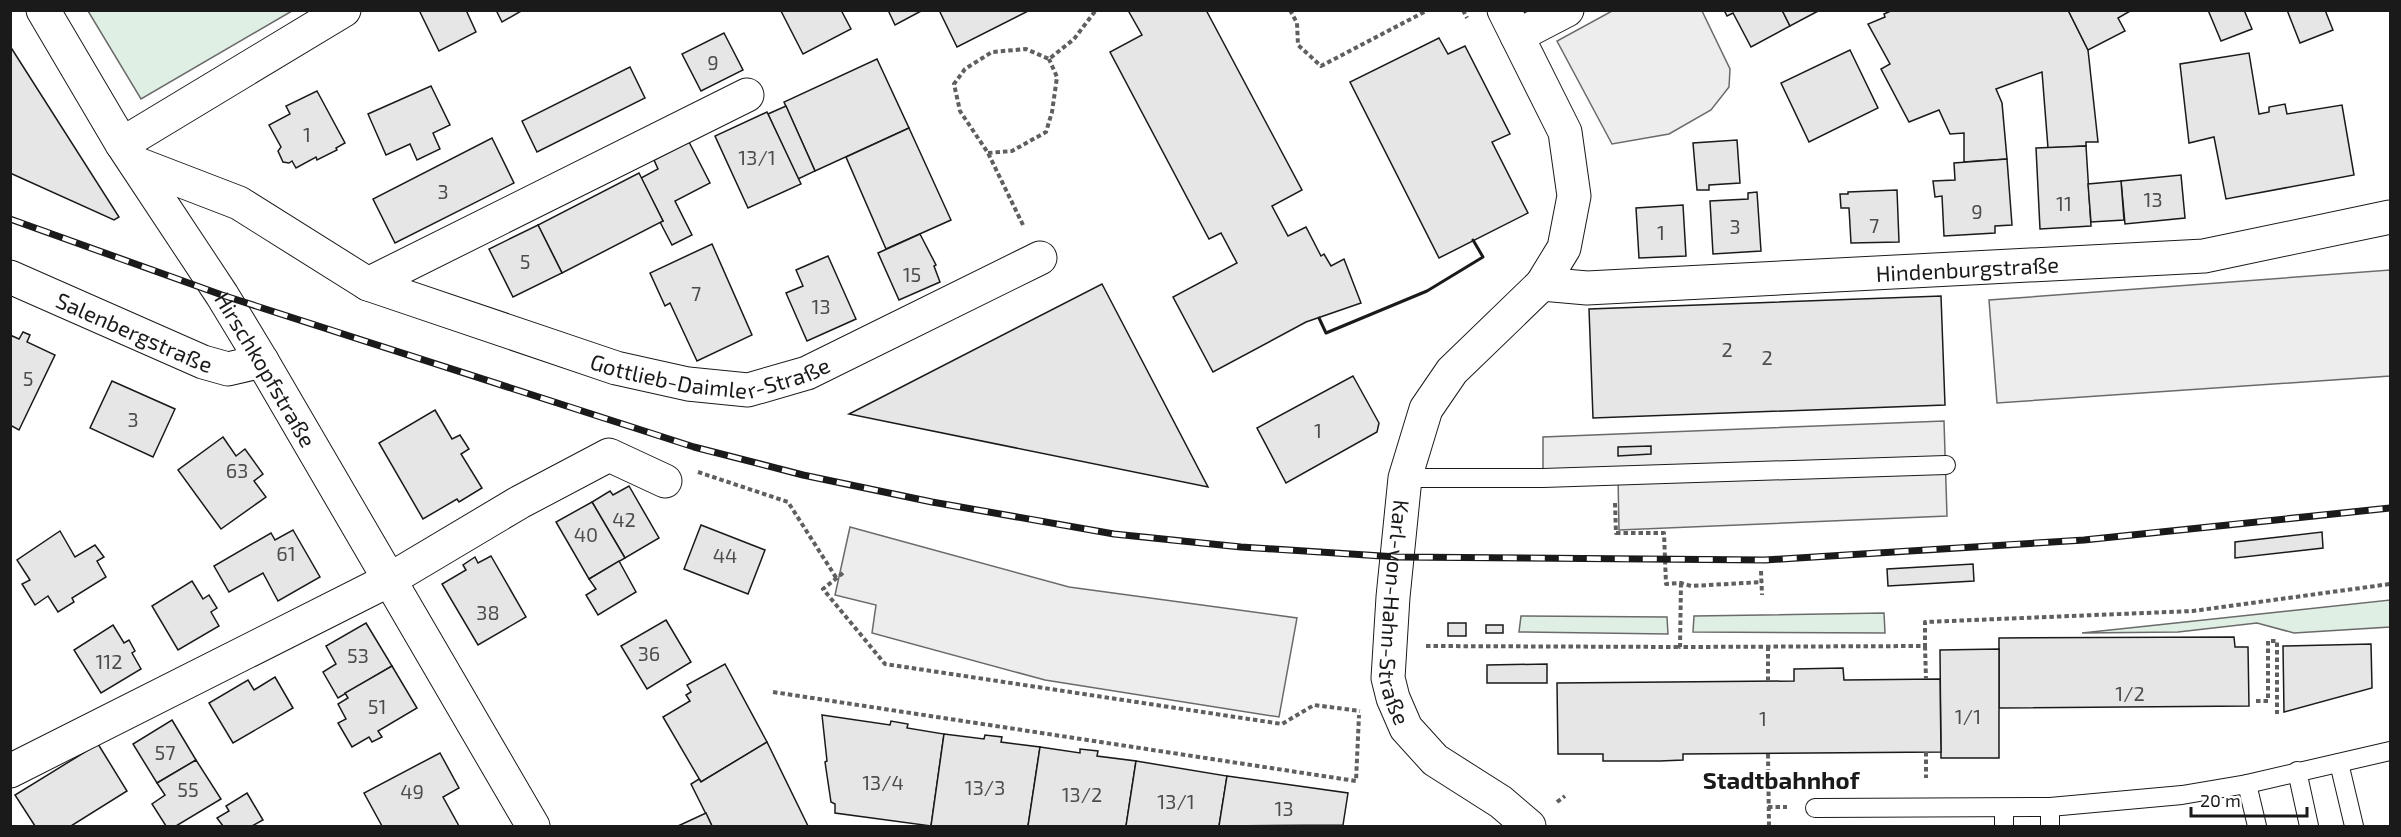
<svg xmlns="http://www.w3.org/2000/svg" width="2401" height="837" font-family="'Exo 2',sans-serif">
<rect width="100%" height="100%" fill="#fff"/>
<g fill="#e0efe3" stroke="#6a6a6a" stroke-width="1.5">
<path d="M88,11H292L141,99Z"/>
<path d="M2390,600V627L2294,633L2257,623L2178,632L2082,633Z"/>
<path d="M1884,613L1885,633L1693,632L1694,616Z"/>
<path d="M1521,616L1667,617L1668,634L1519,632Z"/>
</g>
<g fill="#ededed" stroke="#6a6a6a" stroke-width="1.5">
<path d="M1612,11H1702L1730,69L1729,87L1711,110L1669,134L1612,144L1557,41Z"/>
<path d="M2390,270V376L1997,403L1989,300Z"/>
<path d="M1944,421L1947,516L1619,530L1618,476L1543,478V437Z"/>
<path d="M850,527L1069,587L1297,618L1279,717L1045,680L872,633L876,605L835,595Z"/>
</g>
<g fill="#e6e6e6" stroke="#1a1a1a" stroke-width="1.5">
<path d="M419,10H466L476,32L439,51Z"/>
<path d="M496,10H523L502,22Z"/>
<path d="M841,10L851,29L803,54L781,11Z"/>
<path d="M888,10H923L895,25Z"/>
<path d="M939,10H1030L957,47Z"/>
<path d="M1132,10H1206L1302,190L1272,206L1288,236L1306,227L1321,256L1324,254L1331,266L1344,259L1361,303L1306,322L1213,372L1173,297L1237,263L1221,233L1209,239L1110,52L1142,35L1129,12Z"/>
<path d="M1724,10H1782L1790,26L1751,47L1733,13L1727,16Z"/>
<path d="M1782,10H1820L1790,26Z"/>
<path d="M1893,10H2068L2088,50L2098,142H2086V146L2048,148L2042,72L1996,89L2002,103L2007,159L1964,162V133L1950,134L1939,110L1909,122L1881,69L1890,64L1868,24L1885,17L1884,14Z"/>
<path d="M2068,10H2132L2118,18L2125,31L2088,50Z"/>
<path d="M2208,10H2244L2252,29L2221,41Z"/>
<path d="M2287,10H2325L2333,30L2300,43Z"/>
<path d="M724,33L743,70L701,91L682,54Z"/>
<path d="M1439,38L1448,54L1465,46L1510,134L1492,142L1528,213L1439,258L1350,82Z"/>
<path d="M10,46L119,217L114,220L10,173Z"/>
<path d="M1850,50L1878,108L1809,142L1781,83Z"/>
<path d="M2249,53L2259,114L2269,112V107L2285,104L2287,114L2342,105L2354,175L2226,199L2214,137L2189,143L2180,64Z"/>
<path d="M877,59L909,128L815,171L784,102Z"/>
<path d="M630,67L645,98L537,152L522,121Z"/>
<path d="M431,86L450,125L433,133L440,149L417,160L410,144L386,155L368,114Z"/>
<path d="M317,91L345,143L336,148L337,150L317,160L316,157L296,168L292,161L289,163L283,162L278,151L281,147L269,125L290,114L286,106Z"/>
<path d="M786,106L815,171L798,179L768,114Z"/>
<path d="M767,112L801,184L748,208L715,136Z"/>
<path d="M909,128L951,220L886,249L846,157Z"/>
<path d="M492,138L514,183L395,243L373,199Z"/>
<path d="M1737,140L1740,183L1709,185V190H1697L1693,143Z"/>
<path d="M689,142L710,183L675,201L692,235L672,245L660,222L663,221L641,178L658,169L654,160Z"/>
<path d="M2086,146L2091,226L2040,229L2036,148Z"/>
<path d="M2007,159L2012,225L1995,226V233L1944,236L1942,196L1935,197L1933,181L1955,180L1954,163Z"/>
<path d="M639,173L663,221L562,273L538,225Z"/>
<path d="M2181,175L2185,218L2125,224L2121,181Z"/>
<path d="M2121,181L2124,220L2091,222L2088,184Z"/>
<path d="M1897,190L1899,242L1851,243L1849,208H1841L1840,194H1848V192Z"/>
<path d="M1757,192L1761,251L1713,254L1710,201L1748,199V193Z"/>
<path d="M1683,205L1686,256L1639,258L1636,208Z"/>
<path d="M538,225L562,273L513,297L489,249Z"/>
<path d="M920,234L936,265L934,266L940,282L899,300L878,253Z"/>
<path d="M712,244L752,335L697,361L670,303L665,306L650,273Z"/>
<path d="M828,256L856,319L807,341L786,293L803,286L796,270Z"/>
<path d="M1102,284L1208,487L849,414Z"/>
<path d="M1941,296L1945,405L1593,418L1589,309Z"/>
<path d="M23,332L30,335L27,342L55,355L19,430L10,425V335L19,339Z"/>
<path d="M1353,376L1379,423L1377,432L1286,483L1257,428Z"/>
<path d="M112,381L175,409L153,457L90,428Z"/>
<path d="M435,410L452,439L460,435L469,449L461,454L482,488L459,502L457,499L423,519L379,443Z"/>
<path d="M223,437L236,456L245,449L263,474L254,481L266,497L221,529L178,470Z"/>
<path d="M1651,446V454L1618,456V447Z"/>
<path d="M629,486L659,538L625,558L592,502L610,491L613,495Z"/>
<path d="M592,502L625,558L589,579L556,522Z"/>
<path d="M701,525L765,550L748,594L684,569Z"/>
<path d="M293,530L320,577L278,601L263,573L229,592L214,566L271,533L275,540Z"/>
<path d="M60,531L75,557L95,545L104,557L97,561L106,577L72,598L74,602L58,612L48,596L35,605L22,584L30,580L17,560Z"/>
<path d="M2322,532L2323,548L2235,558V542Z"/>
<path d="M491,556L526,617L478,645L442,584L466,570L463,565L475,557L478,563Z"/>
<path d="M619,561L636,592L598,615L586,595L596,589L589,579Z"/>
<path d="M1973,564L1974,581L1888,586L1887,569Z"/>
<path d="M192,581L203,599L209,595L217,608L211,612L219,626L178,650L152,606Z"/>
<path d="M666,620L691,662L647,689L621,646Z"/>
<path d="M366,623L392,666L338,698L323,672L336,664L326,646Z"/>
<rect x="1448" y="623" width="18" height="13"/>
<path d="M113,625L124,643L129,640L135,651L132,653L141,669L101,693L74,650Z"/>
<rect x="1486" y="625" width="17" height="8"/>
<path d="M2234,637L2235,647H2248L2249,706L1999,708V638Z"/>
<path d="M2371,644L2372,688L2284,712L2283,646Z"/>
<path d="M1999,649V758H1941L1940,650Z"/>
<path d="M725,664L767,742L701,782L663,717L690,701L686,695L691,692L687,685Z"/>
<path d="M1547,664V683H1487V665Z"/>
<path d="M392,666L417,708L378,731L382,737L372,742L369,737L352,747L338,723L346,719L338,704L348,698L345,693Z"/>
<path d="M1843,668L1844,680L1940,679L1941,752L1683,754V760L1660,761H1603V754H1558L1557,683L1794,681V669Z"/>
<path d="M275,677L293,708L233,743L209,703L248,680L254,690Z"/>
<path d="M822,715L890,725L891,721L908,724L907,728L944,734L931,826L835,813V804L831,802L825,762L827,761Z"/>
<path d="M172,720L196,760L157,783L133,744Z"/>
<path d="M944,734L984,739L985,735L1002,737L1001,742L1040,747L1028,826H931Z"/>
<path d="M767,742L808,826H712L691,784L699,779L701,782Z"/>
<path d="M98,744L127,791L71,826H35L15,795Z"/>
<path d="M1040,747L1080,753V749L1098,751L1097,756L1136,761L1126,826H1028Z"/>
<path d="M440,753L459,788L443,797L459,826H382L364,793Z"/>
<path d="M196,760L221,799L176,826H166L152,804L165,795L157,783Z"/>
<path d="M1136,761L1227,776L1219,826H1126Z"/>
<path d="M1227,776L1348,793L1343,825L1219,826Z"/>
<path d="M247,793L263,820L252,826H223L217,818L229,811L226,806Z"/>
<path d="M706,813L712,826H678Z"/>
</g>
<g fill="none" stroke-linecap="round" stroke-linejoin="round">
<defs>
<g id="service">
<path d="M1405,478H1543L1946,465"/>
<path d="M2339,763L2354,826"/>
<path d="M2297,771L2309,826"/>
<path d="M2247,784L2257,826"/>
<path d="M1815,808L2050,807L2182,795L2247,784L2390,751"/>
<path d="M2004,808V826"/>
<path d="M2050,826V807"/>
</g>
<g id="minor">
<path id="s1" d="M1504,10L1565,132L1574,196L1564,248L1542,284L1452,371L1426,409L1405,478L1393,597L1388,678L1393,698L1406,728L1435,760L1501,802L1529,826"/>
<path d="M1517,36L1567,10"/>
<path d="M122,144L344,10"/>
<path id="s2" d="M135,163L239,203L368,284L616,368L688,384L748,390L807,373L1040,258"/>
<path id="s3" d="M10,277L203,362L228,369L262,361"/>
<path d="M368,284L747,95"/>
<path id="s4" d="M1542,284L1587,288L2204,256L2390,217"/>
<path d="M10,771L389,580L520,502L609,455L665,481"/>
</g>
<g id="secondary">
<path id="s5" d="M43,10L122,144L222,295L262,361L533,826"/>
</g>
</defs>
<use href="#service" stroke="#1a1a1a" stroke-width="20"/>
<use href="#minor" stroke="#1a1a1a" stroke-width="35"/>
<use href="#secondary" stroke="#1a1a1a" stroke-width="35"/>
<g stroke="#5f5f5f" stroke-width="4" stroke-dasharray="4.5 3" stroke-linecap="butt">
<path d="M1290,10L1297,23L1298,45L1321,66L1428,10"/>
<path d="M1463,10L1467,18"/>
<path d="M988,153L1012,151L1046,132L1052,112L1057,77L1049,59"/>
<path d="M1023,225L988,153L960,111L954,84L965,69L992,52L1026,49L1049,59L1074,39L1096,10"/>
<path d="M698,472L788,502L837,579"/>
<path d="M1615,503L1616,533H1664L1666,584L1681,583L1691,586L1762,582"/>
<path d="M1761,571L1762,595"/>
<path d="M843,573L823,589L885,664L1282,724L1314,705L1360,711"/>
<path d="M1681,583L1680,647L1925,646V622L2193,611L2390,584"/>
<path d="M1426,646L1680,647"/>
<path d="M1925,646L1926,679"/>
<path d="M1768,681V646"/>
<path d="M773,692L1356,781L1359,715"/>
<path d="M2256,701H2268V641H2277V714"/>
<path d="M1926,752V778"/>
<path d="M1768,754L1769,826"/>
<path d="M1557,802L1565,796"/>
<path d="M1768,807H1787"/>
</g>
<use href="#service" stroke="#fff" stroke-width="18"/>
<use href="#minor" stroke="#fff" stroke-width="33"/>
<use href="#secondary" stroke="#fff" stroke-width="33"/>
<defs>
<path id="rail" d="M10,219L222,295L694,447L803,475L932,502L1114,534L1241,547L1397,557L1765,560L2084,540L2390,508"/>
</defs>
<use href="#rail" stroke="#1a1a1a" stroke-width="7"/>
<use href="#rail" stroke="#fff" stroke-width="4.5" stroke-dasharray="14" stroke-linecap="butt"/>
<path stroke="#1a1a1a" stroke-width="3" d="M1319,318L1326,333L1427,291L1483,257L1473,240"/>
</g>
<g text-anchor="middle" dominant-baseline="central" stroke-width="4.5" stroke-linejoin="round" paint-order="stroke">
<g font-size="20" fill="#4d4d4d">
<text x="713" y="62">9</text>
<text x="307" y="134">1</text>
<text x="757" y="157">13/1</text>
<text x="443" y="191">3</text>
<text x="2153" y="199">13</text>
<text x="2064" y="203">11</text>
<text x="1977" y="211">9</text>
<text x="1874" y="225">7</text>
<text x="1735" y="226">3</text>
<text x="1661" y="232">1</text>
<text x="525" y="261">5</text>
<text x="912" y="274">15</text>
<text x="696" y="293">7</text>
<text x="821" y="306">13</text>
<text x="1727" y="349">2</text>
<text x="1767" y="357">2</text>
<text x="28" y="378">5</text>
<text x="133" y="419">3</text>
<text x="1318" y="430">1</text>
<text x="237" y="470">63</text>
<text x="624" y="519">42</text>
<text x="586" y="534">40</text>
<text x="286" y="553">61</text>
<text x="725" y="555">44</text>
<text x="488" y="612">38</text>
<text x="649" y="653">36</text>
<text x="358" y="655">53</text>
<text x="109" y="661">112</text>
<text x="2130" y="693">1/2</text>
<text x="377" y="706">51</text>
<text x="1968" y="716">1/1</text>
<text x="1763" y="718">1</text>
<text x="165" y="752">57</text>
<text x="883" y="782">13/4</text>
<text x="985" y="787">13/3</text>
<text x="188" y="789">55</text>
<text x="412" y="791">49</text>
<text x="1082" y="794">13/2</text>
<text x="1176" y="801">13/1</text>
<text x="1284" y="808">13</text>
</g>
<g font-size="22" fill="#1a1a1a" stroke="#fff">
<text stroke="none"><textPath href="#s4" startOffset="426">Hindenburgstraße</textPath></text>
<text stroke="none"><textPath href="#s3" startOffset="136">Salenbergstraße</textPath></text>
<text stroke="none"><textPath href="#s2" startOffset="622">Gottlieb-Daimler-Straße</textPath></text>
<text stroke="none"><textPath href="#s5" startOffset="423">Hirschkopfstraße</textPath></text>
<text stroke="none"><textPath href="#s1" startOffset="675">Karl-von-Hahn-Straße</textPath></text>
</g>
<g font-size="24" font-weight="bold" fill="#1a1a1a" stroke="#fff">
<text x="1781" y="779">Stadtbahnhof</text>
</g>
</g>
<rect width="2401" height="837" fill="none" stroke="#1a1a1a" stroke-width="24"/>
<path d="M2191 807v9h116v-9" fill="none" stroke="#1a1a1a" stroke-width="3"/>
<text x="2200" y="807" font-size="18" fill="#1a1a1a" stroke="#ffffff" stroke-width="4.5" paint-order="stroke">20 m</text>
</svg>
